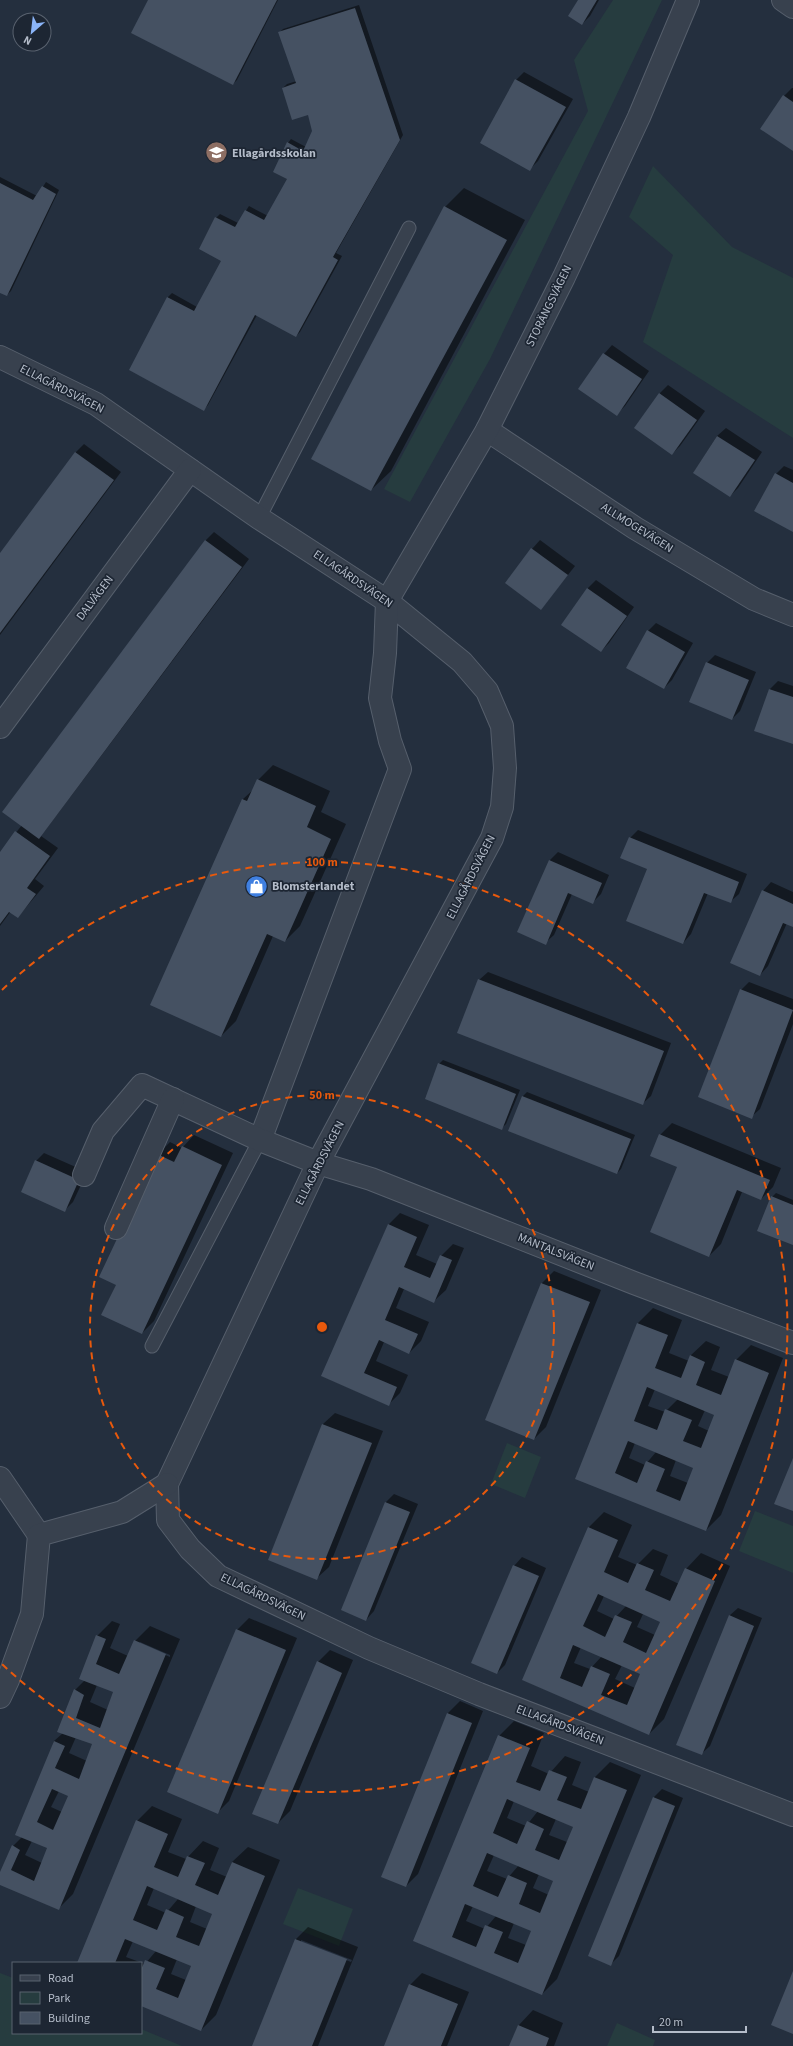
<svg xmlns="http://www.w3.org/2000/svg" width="793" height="2046" font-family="'Source Sans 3',sans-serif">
<rect width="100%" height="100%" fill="#242f3e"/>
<g fill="#263c3f">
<path d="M613,0H662L490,359L410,502L384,489L588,111L574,60Z"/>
<path d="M653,166L732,247L793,278V438L643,342L673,255L629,217Z"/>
<path d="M507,1443L541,1457L525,1498L491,1484Z"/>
<path d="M755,1511L793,1526V1573L739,1551Z"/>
<path d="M298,1888L353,1909L339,1946L283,1924Z"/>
<path d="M0,1973L13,1978V2033H141V2029L182,2046H0Z"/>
<path d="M617,2023L655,2040L653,2046H607Z"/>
</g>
<g fill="#0007" fill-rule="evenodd">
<path d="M149,0H278L237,80L233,84Z"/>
<path d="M579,0H599L590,16L582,24Z"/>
<path d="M359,5L403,135L336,253L342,256L300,332L296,336L257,315L208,405L204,409L130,370L168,297L172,293L197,307L223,260L216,218L220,214L238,223L249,206L268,216L288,179V143L291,139L306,147L313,132L309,114L283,88L287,84L297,81L279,33L283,29Z"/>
<path d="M524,72L573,99L538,161L530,169L516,80Z"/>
<path d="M792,88H793V150L784,96Z"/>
<path d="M0,177L37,196L46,182L59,190L11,291L7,295L0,292Z"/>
<path d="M464,188L525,220L391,471L371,490L445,207Z"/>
<path d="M612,345L649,371L625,406L617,414L604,354Z"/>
<path d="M668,385L705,411L680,446L672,454L636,428L660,393Z"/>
<path d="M726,428L762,452L738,488L730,496L694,472L717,436Z"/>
<path d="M84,444L121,472L0,635V555L76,452Z"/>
<path d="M784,466L793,470V531L776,474Z"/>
<path d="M214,532L249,559L41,836L58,848L35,879L44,886L18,917L11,911L0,926V853L22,825L4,811L206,540Z"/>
<path d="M540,540L575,566L541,609L532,549Z"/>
<path d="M596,580L634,607L609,643L601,651L563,624L588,588Z"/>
<path d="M656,623L693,643L672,680L664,688L648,631Z"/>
<path d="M715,655L756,672L740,711L732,719L707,663Z"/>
<path d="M778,681L793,686V743L769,690Z"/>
<path d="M273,765L330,791L321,812L346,824L300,926L285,941L273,936L236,1021L221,1036L151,1004L243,799L254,789L258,780Z"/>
<path d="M638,830L747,874L739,894L730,902L708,893L691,934L683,943L649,869L630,838Z"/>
<path d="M558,852L609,875L601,894L592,903L572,894L554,935L545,943L518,931L550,860Z"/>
<path d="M771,882L793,892V926L787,923L768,966L760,975L763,891Z"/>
<path d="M488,972L671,1043L651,1096L642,1104L479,980Z"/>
<path d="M749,982L793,999V1024L760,1109L751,1117L741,990Z"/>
<path d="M443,1060L520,1090L506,1124L502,1128L439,1064Z"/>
<path d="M527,1092L635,1135L621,1169L617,1173L510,1131L523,1096Z"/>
<path d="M672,1123L781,1168L773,1187L761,1199L742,1192L721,1244L709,1256L679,1166L660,1135Z"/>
<path d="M194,1135L233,1153L154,1321L142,1333L117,1284L158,1154L170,1142L182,1148Z"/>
<path d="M44,1153L87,1172L73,1202L65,1210L36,1161Z"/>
<path d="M776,1193L793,1200V1243L772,1197Z"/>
<path d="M400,1213L429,1225L416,1255L437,1264L441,1256L453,1244L464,1248L446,1290L434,1301L404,1289L396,1308L429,1322L421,1341L409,1353L384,1342L376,1361L408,1375L400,1393L388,1405L322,1376L388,1225Z"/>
<path d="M554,1271L601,1290L546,1427L534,1439L487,1420L542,1283Z"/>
<path d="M653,1308L682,1320L669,1353L689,1361L690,1356L706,1341L720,1347L711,1370L729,1377L736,1360L751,1345L783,1358L721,1515L706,1530L576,1478L638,1323ZM655,1389L678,1399L665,1412L648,1406ZM705,1410L716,1414L709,1431L698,1426ZM635,1443L656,1452L645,1465L629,1458ZM676,1460L694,1467L688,1483L670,1476Z"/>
<path d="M335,1413L383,1431L329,1567L317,1578L323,1424Z"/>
<path d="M394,1494L418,1504L374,1611L366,1620L386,1502Z"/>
<path d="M604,1512L632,1525L618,1557L637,1565L653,1549L668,1555L660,1575L679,1584L686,1569L701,1553L730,1566L664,1719L649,1734L523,1680L589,1527ZM604,1596L626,1606L614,1619L597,1611ZM643,1614L661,1621L655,1635L637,1627ZM581,1647L602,1656L590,1669L574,1663ZM622,1665L641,1673L635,1688L615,1679Z"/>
<path d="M522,1557L546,1568L505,1665L497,1673L514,1566Z"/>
<path d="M738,1608L762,1618L710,1746L701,1754L729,1616Z"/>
<path d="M249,1618L297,1638L229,1801L217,1813L237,1630Z"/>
<path d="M112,1621L120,1624L110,1648L128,1656L135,1641L150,1626L180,1639L73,1894L58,1909L0,1884V1875L13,1846L22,1837L54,1741L63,1733L75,1690L85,1680L97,1636ZM140,1642L170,1655V1657L140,1644ZM97,1685L115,1692L108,1710L90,1702ZM76,1737L94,1744L87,1761L69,1753ZM59,1791L70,1796L62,1812L51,1807ZM32,1841L49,1848L42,1863L25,1855Z"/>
<path d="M330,1650L353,1660L290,1811L278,1823L318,1662Z"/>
<path d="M460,1701L483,1711L418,1874L406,1886L448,1713Z"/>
<path d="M514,1721L544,1733L531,1766L549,1774L565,1756L581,1762L572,1785L589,1792L595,1777L610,1762L641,1775L557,1979L542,1994L414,1941L499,1736ZM514,1801L538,1811L526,1826L507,1818ZM556,1819L574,1827L567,1842L549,1835ZM494,1855L519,1865L507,1879L487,1871ZM539,1874L555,1881L549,1895L533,1888ZM473,1906L496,1916L485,1929L466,1921ZM514,1923L532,1931L526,1945L508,1938Z"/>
<path d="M662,1789L683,1798L619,1956L611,1964L654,1797Z"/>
<path d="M152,1806L182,1819L168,1852L186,1859L203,1841L219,1848L210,1870L227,1877L232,1862L248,1847L280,1860L216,2015L201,2030L141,2005V1963H78L137,1821ZM154,1888L178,1899L166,1913L147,1905ZM196,1906L214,1914L207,1929L190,1922ZM133,1941L156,1951L145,1964L126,1957ZM177,1959L192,1966L186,1980L171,1974Z"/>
<path d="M308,1927L358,1947L318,2046H254L296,1939ZM301,1940L352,1960L351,1962L301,1942Z"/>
<path d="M422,1973L469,1992L447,2046H385L410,1985Z"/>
<path d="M533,2010L563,2023L554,2046H510L518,2026Z"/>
</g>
<g fill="#455162" fill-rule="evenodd">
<path d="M148,0H277L233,85L131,33Z"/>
<path d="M578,0H597L582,25L568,16Z"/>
<path d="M355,8L400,140L333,257L338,260L296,337L255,315L204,411L129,370L167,297L194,311L221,261L199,249L215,217L235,227L245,210L264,220L287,179L273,172L287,142L303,151L312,131L308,115L292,120L282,88L296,83L278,32Z"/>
<path d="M515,79L566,107L530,171L480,143Z"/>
<path d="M783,95L793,102V151L760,129Z"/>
<path d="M0,183L33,200L42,186L56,194L7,296L0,293Z"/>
<path d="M444,206L507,240L371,491L311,459Z"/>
<path d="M603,353L642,379L617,416L578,389Z"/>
<path d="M659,393L697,420L672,455L634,428Z"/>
<path d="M717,436L755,460L730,497L693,473Z"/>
<path d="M75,452L114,480L0,633V553Z"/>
<path d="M775,473L793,483V532L754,511Z"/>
<path d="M205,540L242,567L39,839L2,812Z"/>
<path d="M531,548L568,575L541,610L505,583Z"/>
<path d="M587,588L627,616L601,652L561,625Z"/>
<path d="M647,630L685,652L664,689L626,668Z"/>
<path d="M706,662L749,680L732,720L689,702Z"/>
<path d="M769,689L793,697V744L754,731Z"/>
<path d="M257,779L316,806L307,827L331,839L285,942L267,934L221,1037L150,1005L242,799L247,801Z"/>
<path d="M15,831L50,856L27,888L36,894L18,918L9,912L0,924V852Z"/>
<path d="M629,837L739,882L731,903L704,893L683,944L626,921L647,869L620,858Z"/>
<path d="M549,860L602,883L593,904L568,893L546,945L517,932Z"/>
<path d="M762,890L793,904V927L783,923L760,976L730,963Z"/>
<path d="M478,979L664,1051L643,1105L457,1033Z"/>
<path d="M740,989L793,1010L752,1119L698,1097Z"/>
<path d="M438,1063L516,1094L502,1130L425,1099Z"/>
<path d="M522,1096L631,1139L617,1174L508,1131Z"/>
<path d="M659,1134L770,1180L761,1200L737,1190L709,1257L650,1232L677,1167L650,1156Z"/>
<path d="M182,1146L222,1165L142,1334L101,1315L116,1285L99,1277L157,1154L174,1162Z"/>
<path d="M35,1160L79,1180L65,1212L21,1192Z"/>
<path d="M771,1196L793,1205V1245L757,1231Z"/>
<path d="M388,1224L417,1237L404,1267L430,1278L440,1255L452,1260L434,1303L399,1287L385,1320L418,1334L409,1354L379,1340L364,1373L397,1387L389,1406L321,1376Z"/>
<path d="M541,1283L590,1302L534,1440L485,1420Z"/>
<path d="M637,1323L668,1335L655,1368L681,1378L690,1355L705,1362L696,1385L721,1395L735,1359L769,1373L706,1531L575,1479ZM647,1387L714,1415L701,1448L683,1441L692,1420L665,1409L657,1430L634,1421ZM628,1441L693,1468L680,1501L656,1491L665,1469L646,1461L637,1483L615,1473Z"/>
<path d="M322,1424L372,1443L317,1580L268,1560Z"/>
<path d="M793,1458V1511L774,1504Z"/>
<path d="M385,1502L410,1512L366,1621L341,1610Z"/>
<path d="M588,1527L618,1540L604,1572L628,1583L637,1563L654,1570L645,1590L670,1601L685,1568L715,1581L649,1735L522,1680ZM598,1594L660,1622L646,1653L623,1642L632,1622L615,1615L605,1637L583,1626ZM573,1645L640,1674L627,1705L601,1695L610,1674L591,1666L582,1687L560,1678Z"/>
<path d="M513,1565L539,1576L497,1674L471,1663Z"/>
<path d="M729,1615L754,1626L702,1755L676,1745Z"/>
<path d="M236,1629L286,1650L218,1814L167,1792Z"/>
<path d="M96,1635L106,1639L96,1664L119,1674L134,1640L166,1654L59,1910L0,1885V1872L12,1845L20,1850L11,1870L34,1881L47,1848L15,1835L54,1741L65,1746L55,1768L79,1779L92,1744L57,1732L74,1689L84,1695L76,1718L100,1728L113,1692L79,1679ZM52,1789L68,1796L53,1830L37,1822Z"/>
<path d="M317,1661L342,1673L278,1824L252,1814Z"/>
<path d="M447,1713L472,1723L406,1887L381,1877Z"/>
<path d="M498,1735L530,1748L516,1782L540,1791L549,1770L567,1777L557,1800L581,1809L594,1777L627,1790L542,1995L413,1941ZM507,1799L573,1827L559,1860L535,1850L544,1829L527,1821L517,1844L493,1833ZM487,1853L553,1881L540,1913L519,1904L527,1883L508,1875L498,1897L473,1886ZM465,1904L531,1931L518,1963L494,1953L503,1932L485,1925L476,1947L452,1937Z"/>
<path d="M653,1797L675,1806L611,1966L588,1956Z"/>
<path d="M136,1820L168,1834L154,1867L178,1877L187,1856L205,1863L195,1885L218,1895L232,1862L265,1876L201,2031L141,2006V1970L145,1960L165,1968L156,1989L178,1998L191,1966L125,1939L115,1963H77ZM147,1886L212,1914L199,1946L176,1937L184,1917L166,1909L157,1930L133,1920Z"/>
<path d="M295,1939L347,1959L312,2046H252Z"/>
<path d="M793,1971V2034L771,2025Z"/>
<path d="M409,1984L458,2004L441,2046H384Z"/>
<path d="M518,2025L549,2038L546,2046H509Z"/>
</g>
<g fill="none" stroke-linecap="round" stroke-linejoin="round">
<defs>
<g id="service">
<path d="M259,518L409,228"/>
<path d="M152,1346L260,1140"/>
</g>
<g id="minor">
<path d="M783,0L793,7"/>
<path d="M0,357L96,404L259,518L387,601L462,662L487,691L502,726L505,768L502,807L492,838L318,1163L167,1484L168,1520L190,1549L218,1576L369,1648L479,1694L793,1815"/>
<path d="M487,430L635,528L754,599L793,615"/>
<path d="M0,727L190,470"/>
<path d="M260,1140L400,769L390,741L380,698L385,653L387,601L487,430L564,277L639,117L688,0"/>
<path d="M84,1175L103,1131L142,1085L260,1140L318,1163L371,1179L634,1283L793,1343"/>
<path d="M116,1228L173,1099"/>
<path d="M0,1478L39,1535"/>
<path d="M0,1697L8,1680L32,1614L39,1535L122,1512L167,1484"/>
</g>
</defs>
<use href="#service" stroke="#565f6c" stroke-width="15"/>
<use href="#minor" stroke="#565f6c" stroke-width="24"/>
<use href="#service" stroke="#38414e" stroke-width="13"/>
<use href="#minor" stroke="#38414e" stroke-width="22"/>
</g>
<g fill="none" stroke="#e8590c" stroke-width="2" stroke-dasharray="7 5">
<circle cx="322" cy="1327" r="232"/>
<path d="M2 990A465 465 0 1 1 2 1664"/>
</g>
<defs>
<symbol id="school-disc" viewBox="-11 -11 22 22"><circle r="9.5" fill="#8d6e63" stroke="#1d2633"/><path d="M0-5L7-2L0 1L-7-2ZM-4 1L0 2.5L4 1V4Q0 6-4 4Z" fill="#fff"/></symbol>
<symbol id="shop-disc" viewBox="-11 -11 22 22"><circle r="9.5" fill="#3f7fe0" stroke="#1d2633"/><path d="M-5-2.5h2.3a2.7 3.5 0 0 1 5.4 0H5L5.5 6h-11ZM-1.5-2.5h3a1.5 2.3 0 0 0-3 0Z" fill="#fff"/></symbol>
</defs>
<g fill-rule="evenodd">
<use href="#school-disc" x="204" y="140" width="25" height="25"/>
<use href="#shop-disc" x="244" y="874" width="25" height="25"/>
</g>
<g text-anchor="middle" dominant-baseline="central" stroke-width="3.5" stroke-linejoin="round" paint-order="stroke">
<g font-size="12" font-weight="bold" fill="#b4bcc9" stroke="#1d2633" text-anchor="start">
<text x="232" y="153">Ellagårdsskolan</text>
<text x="272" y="886">Blomsterlandet</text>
</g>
<g font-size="12" fill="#b4bcc9" stroke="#1d2633">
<text transform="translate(549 306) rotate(-64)">STORÄNGSVÄGEN</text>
<text transform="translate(62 389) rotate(27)">ELLAGÅRDSVÄGEN</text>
<text transform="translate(637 528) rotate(32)">ALLMOGEVÄGEN</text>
<text transform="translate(353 579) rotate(34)">ELLAGÅRDSVÄGEN</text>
<text transform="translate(95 598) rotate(-53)">DALVÄGEN</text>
<text transform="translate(471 877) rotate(-63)">ELLAGÅRDSVÄGEN</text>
<text transform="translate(320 1163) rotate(-63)">ELLAGÅRDSVÄGEN</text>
<text transform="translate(556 1252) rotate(22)">MANTALSVÄGEN</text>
<text transform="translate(263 1597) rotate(26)">ELLAGÅRDSVÄGEN</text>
<text transform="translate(560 1725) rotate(21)">ELLAGÅRDSVÄGEN</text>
</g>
</g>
<circle cx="322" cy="1327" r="6" fill="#e8590c" stroke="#1d2633" stroke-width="2"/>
<g font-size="12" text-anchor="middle" font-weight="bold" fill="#e8590c" stroke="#1d2633" stroke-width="3.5" stroke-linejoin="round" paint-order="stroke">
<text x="322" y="866">100 m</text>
<text x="322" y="1099">50 m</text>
</g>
<rect x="12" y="1962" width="130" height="72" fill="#1d2633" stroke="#59626f"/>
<rect x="20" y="1975" width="20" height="6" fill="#38414e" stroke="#59626f"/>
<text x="48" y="1982" font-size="12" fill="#b4bcc9">Road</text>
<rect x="20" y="1992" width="20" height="12" fill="#263c3f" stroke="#59626f"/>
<text x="48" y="2002" font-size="12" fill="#b4bcc9">Park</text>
<rect x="20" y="2012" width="20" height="12" fill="#455162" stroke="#59626f"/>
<text x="48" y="2022" font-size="12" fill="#b4bcc9">Building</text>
<g transform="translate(32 32) rotate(208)"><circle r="19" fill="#1d2633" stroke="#59626f"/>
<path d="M0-3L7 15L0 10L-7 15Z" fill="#8ab4f8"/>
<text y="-6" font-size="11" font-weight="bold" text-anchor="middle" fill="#b4bcc9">N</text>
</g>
<path d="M653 2026v6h93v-6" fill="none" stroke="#b4bcc9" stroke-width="2"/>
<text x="659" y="2026" font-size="12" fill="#b4bcc9" stroke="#1d2633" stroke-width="3" paint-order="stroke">20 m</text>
</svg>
